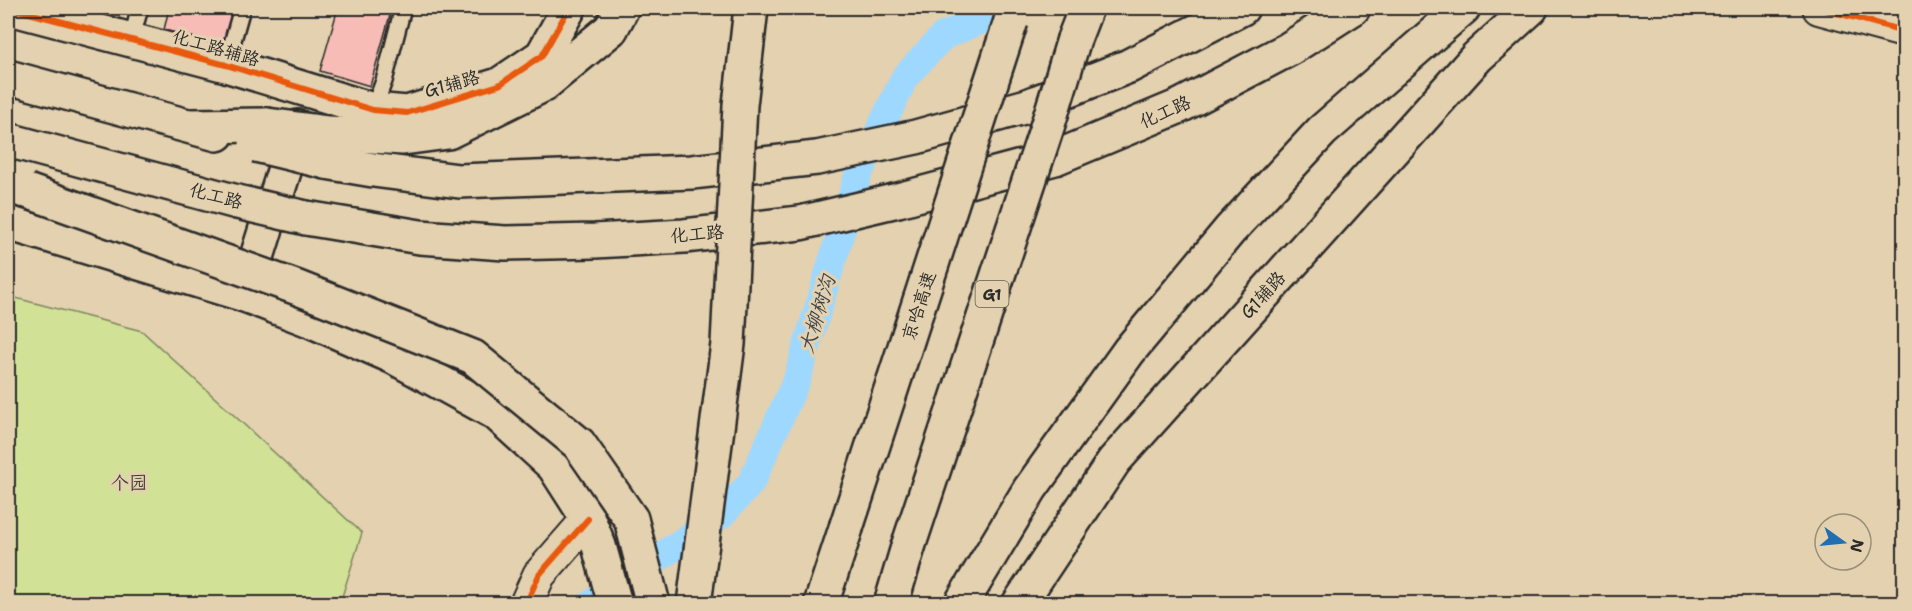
<svg xmlns="http://www.w3.org/2000/svg" width="1912" height="611" font-family="'Shantell Sans','LXGW WenKai TC',sans-serif">
<rect width="100%" height="100%" fill="#e4d1af"/>
<filter id="ink" filterUnits="userSpaceOnUse"><feTurbulence type="fractalNoise" baseFrequency=".0167" numOctaves="2"/><feDisplacementMap in="SourceGraphic" scale="12" xChannelSelector="R" yChannelSelector="G"/><feConvolveMatrix kernelMatrix="1 2 1 2 8 2 1 2 1" color-interpolation-filters="sRGB"/></filter>
<g filter="url(#ink)">
<path fill="#d1e296" stroke="#7e8660" stroke-width="1.5" d="M8,296L142,331L362,533L340,603H8Z"/>
<g fill="none" stroke-linecap="round" stroke-linejoin="round">
<path stroke="#9fd8ff" stroke-width="28" d="M591,604L721,515L751,483L797,379L858,175L905,77L943,36L1011,8"/>
</g>
<g fill="#f8bcb6" stroke="#2b2b2b" stroke-width="1.5">
<path d="M104,8H132L130,15Z"/>
<path d="M169,8H237L226,46L164,30Z"/>
<path d="M338,8H392L370,86L320,71Z"/>
</g>
<g fill="none" stroke-linecap="round" stroke-linejoin="round">
<defs>
<g id="service">
<path d="M131,40L140,8"/>
<path d="M226,65L242,8"/>
<path d="M373,110L384,81L403,8"/>
</g>
<g id="minor">
<path d="M1819,8L1904,31"/>
<path d="M526,604L539,575L588,519"/>
</g>
<g id="tertiary">
<path d="M10,8L226,65L373,110L407,113L499,85L542,56L569,8"/>
<path d="M245,295L298,127"/>
</g>
<g id="secondary">
<path d="M8,223L245,295L310,320L394,357L496,413L554,466L588,519L599,546L615,604"/>
<path d="M1019,604L1114,461L1477,57L1531,8"/>
</g>
<g id="primary">
<path d="M8,77L217,134"/>
<path d="M8,140L237,202"/>
<path d="M326,162L373,170L459,181L692,172L817,158L916,137L1027,106L1129,66L1242,8"/>
<path d="M306,218L420,237L505,243L595,241L684,236L800,223L898,200L1055,158L1180,106L1289,49L1353,8"/>
</g>
<g id="motorway">
<path d="M1074,39L1086,8"/>
<path d="M190,126L267,125"/>
<path d="M328,133L403,138L448,132L543,85L611,29L622,8"/>
<path d="M631,519L653,604"/>
<path d="M821,604L846,528"/>
<path d="M891,604L908,547"/>
<path d="M961,604L1030,489L1129,351L1230,230L1322,131L1463,8"/>
</g>
</defs>
<use href="#service" stroke="#2b2b2b" stroke-width="20"/>
<use href="#minor" stroke="#2b2b2b" stroke-width="36"/>
<use href="#tertiary" stroke="#2b2b2b" stroke-width="38"/>
<use href="#secondary" stroke="#2b2b2b" stroke-width="38"/>
<use href="#primary" stroke="#2b2b2b" stroke-width="38"/>
<use href="#motorway" stroke="#2b2b2b" stroke-width="38"/>
<use href="#service" stroke="#e4d1af" stroke-width="15"/>
<use href="#minor" stroke="#e4d1af" stroke-width="32"/>
<use href="#tertiary" stroke="#e4d1af" stroke-width="33"/>
<use href="#secondary" stroke="#e4d1af" stroke-width="33"/>
<use href="#primary" stroke="#e4d1af" stroke-width="33"/>
<use href="#motorway" stroke="#e4d1af" stroke-width="33"/>
<defs>
<g id="primary-bridge">
<path d="M256,145L326,162"/>
<path d="M237,202L306,218"/>
</g>
<g id="motorway-bridge">
<path d="M267,125L328,133"/>
<path d="M27,191L298,288L473,357L579,444L631,519"/>
<path d="M846,528L1011,21"/>
<path d="M908,547L1049,121L1074,39"/>
<path d="M694,604L728,344L740,105L751,8"/>
</g>
</defs>
<use href="#primary-bridge" stroke="#2b2b2b" stroke-width="38" stroke-linecap="butt"/>
<use href="#motorway-bridge" stroke="#2b2b2b" stroke-width="38" stroke-linecap="butt"/>
<use href="#primary-bridge" stroke="#e4d1af" stroke-width="33"/>
<use href="#motorway-bridge" stroke="#e4d1af" stroke-width="33"/>
<defs>
<g id="cycleway">
<path d="M10,8L226,65L373,110L407,113L499,85L542,56L569,8"/>
<path d="M1819,8L1904,31"/>
<path d="M526,604L539,575L588,519"/>
</g>
</defs>
<use href="#cycleway" stroke="#e4d1af" stroke-width="10"/>
<use href="#cycleway" stroke="#e8590c" stroke-width="6"/>
</g>
</g>
<g text-anchor="middle" dominant-baseline="central" stroke-width="6" stroke-linejoin="round" paint-order="stroke">
<rect fill="#e4d1af" stroke="#625d53" stroke-width="1.5" x="975.5" y="281" width="33" height="26" rx="4.5"/>
<g font-size="16" font-weight="bold" fill="#2b2b2b">
<text x="992" y="294">G1</text>
</g>
<g font-size="18" fill="#2b2b2b" stroke="#e4d1af">
<text transform="translate(216 48) rotate(16)">化工路辅路</text>
<text transform="translate(452 84) rotate(-16)">G1辅路</text>
<text transform="translate(1165 112) rotate(-24)">化工路</text>
<text transform="translate(216 196) rotate(15)">化工路</text>
<text transform="translate(697 234) rotate(-5)">化工路</text>
<text transform="translate(1263 295) rotate(-48)">G1辅路</text>
<text transform="translate(919 306) rotate(-72)">京哈高速</text>
</g>
<g font-size="18" fill="#3c3d36" stroke="#e4d1af">
<text x="129" y="483">个园</text>
</g>
<g font-size="20" font-style="italic" fill="#3c454b" stroke="#e4d1af">
<text transform="translate(817 314) rotate(-73)">大柳树沟</text>
</g>
</g>
<rect width="1912" height="611" fill="none" stroke="#e4d1af" stroke-width="30"/>
<rect x="15" y="15" width="1882" height="581" fill="none" stroke="#2b2b2b" stroke-width="2" filter="url(#ink)"/>
<g transform="translate(1843 542) rotate(105)"><circle r="28" fill="#e4d1af" stroke="#9a8f7a" stroke-width="1.5"/>
<path d="M0-4.5L10 22L0 15L-10 22Z" fill="#1f6fb2"/>
<text y="-9" font-size="16" font-weight="bold" text-anchor="middle" fill="#2b2b2b">N</text>
</g>
</svg>
